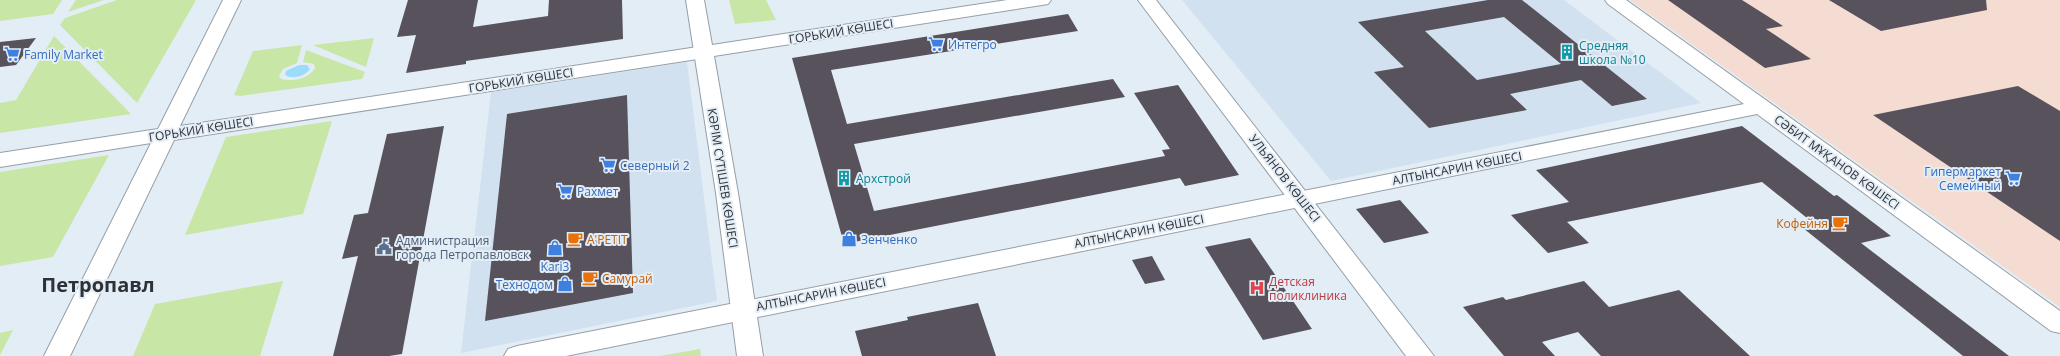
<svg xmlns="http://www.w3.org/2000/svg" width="2060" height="356" font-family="'Open Sans',sans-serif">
<rect width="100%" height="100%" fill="#e3edf6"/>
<g fill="#d2e1f0">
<path d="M1182,0H1564L1701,103L1331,181Z"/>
<path d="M687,62L717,301L461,353L491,92Z"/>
</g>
<path fill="#f4dcd2" d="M1630,0H2060V307Z"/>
<g fill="#c8e6a5">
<path d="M0,0H62L53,14L0,21Z"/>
<path d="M76,0H104L68,12Z"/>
<path d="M117,0H196L137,103L60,25L65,18Z"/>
<path d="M729,0H766L776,20L735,24Z"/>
<path d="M54,36L131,114L0,133V103L16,100Z"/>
<path d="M374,38L366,67L313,45Z"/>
<path d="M302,45L297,63L283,69L279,76L281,79C292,82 309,79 315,68L314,64L303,62L306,50L365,72L362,79L240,96L234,95L253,51Z"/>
<path d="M332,121L303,214L185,235L226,137Z"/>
<path d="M109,155L53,257L0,266V172Z"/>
<path d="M283,281L260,356H133L155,304Z"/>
<path d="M13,330L0,355V333Z"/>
<path d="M700,349L701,356H660Z"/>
</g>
<path fill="#9bdcfa" d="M299,65H307L310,69C305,76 293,80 285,75L286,71Z"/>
<g fill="#57525b" fill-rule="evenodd">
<path d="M408,0H478L473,27L548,16L549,0H622L623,39L466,61V64L406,73L416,35L397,37Z"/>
<path d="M1488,0H1522L1647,99L1612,106L1581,80L1510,94L1527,110L1429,128L1374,72L1404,67L1358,22ZM1504,17L1561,64L1477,80L1425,31Z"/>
<path d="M1668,0H1742L1783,26L1766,29L1811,59L1765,68Z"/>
<path d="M1829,0H1986L1987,10L1881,31Z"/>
<path d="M1068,14L1078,31L831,70L847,124L1113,79L1125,97L854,144L874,211L1165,156L1162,150L1170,149L1134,93L1178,85L1239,175L1185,186L1180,178L844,244L792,58Z"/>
<path d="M36,38L16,65L0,67V42Z"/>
<path d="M2018,86L2060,111V241L1873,115Z"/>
<path d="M627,95L633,293L485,321L507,114Z"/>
<path d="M444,126L402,354L389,356H333L358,256L342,259L354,215L368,213L387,134Z"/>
<path d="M1742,126L1834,196L1837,195L1891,236L1861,243L2009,356H1963L1798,224L1812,222L1762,182L1567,222L1589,243L1548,253L1511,215L1569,202L1536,170Z"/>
<path d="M1400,200L1429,233L1384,243L1356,209Z"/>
<path d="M1250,238L1312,329L1263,340L1205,247Z"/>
<path d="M1152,256L1165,280L1145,284L1132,260Z"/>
<path d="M1584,281L1609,307L1679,290L1750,356H1601L1578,332L1542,342L1555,356H1504L1463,307L1503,297L1506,300Z"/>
<path d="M978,303L996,356H862L855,331L908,320L907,317Z"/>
</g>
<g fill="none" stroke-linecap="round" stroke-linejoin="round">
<defs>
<g id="street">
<path d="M223,0H241L180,126L704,46L711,48L713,52L711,56L704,58L174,140L70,356H44L151,143L0,167V153L158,129Z"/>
<path d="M1605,0H1626L2060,311V333L2051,331L1757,114L566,356H504L508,349L517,346L1744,104L1608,4Z"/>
</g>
<g id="secondary">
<path d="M686,0H704L712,45L1007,0H1051L1048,4L1042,5L714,56L738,193L763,356H737L716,193Z"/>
<path d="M1138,0H1156L1434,356H1406Z"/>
</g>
</defs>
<use href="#street" stroke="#969fa7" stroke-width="2"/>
<use href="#secondary" stroke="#969fa7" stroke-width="2"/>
<use href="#street" fill="#fff" fill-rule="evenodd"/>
<use href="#secondary" fill="#fff" fill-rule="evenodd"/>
</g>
<defs>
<symbol id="supermarket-bare" viewBox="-9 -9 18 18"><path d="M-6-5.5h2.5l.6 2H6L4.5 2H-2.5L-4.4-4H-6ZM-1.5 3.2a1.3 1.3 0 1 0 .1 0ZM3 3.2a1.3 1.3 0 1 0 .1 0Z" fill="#3f7fe0" stroke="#e3edf6" stroke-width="2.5" paint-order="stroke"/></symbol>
<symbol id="building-bare" viewBox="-9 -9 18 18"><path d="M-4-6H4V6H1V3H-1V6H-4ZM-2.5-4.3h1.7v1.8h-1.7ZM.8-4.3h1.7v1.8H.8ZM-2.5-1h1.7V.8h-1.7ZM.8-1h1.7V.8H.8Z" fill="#0f9aa8" stroke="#e3edf6" stroke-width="2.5" paint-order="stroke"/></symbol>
<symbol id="cafe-bare" viewBox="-9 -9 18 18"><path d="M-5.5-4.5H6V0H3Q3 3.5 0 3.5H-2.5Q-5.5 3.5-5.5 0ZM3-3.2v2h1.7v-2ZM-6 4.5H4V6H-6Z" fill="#e8710a" stroke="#e3edf6" stroke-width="2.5" paint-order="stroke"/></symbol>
<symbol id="shop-bare" viewBox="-9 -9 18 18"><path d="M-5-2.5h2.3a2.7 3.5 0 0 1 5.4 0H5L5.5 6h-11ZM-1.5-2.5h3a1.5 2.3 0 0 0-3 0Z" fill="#3f7fe0" stroke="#e3edf6" stroke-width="2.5" paint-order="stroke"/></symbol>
<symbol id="civic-bare" viewBox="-9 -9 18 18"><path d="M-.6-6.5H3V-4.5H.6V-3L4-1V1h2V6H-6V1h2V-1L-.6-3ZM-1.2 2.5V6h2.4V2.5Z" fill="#5c6f8a" stroke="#e3edf6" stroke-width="2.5" paint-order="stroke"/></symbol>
<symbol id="hospital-bare" viewBox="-9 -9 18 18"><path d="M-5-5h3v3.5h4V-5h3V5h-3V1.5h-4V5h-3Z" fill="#e0444e" stroke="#e3edf6" stroke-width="2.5" paint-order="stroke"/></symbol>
</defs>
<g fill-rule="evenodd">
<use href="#supermarket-bare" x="925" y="33" width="22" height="22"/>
<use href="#building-bare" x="1556" y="41" width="22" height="22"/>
<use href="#supermarket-bare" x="1" y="43" width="22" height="22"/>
<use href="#supermarket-bare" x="597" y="154" width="22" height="22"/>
<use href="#building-bare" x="833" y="167" width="22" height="22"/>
<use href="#supermarket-bare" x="2002" y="167" width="22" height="22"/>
<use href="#supermarket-bare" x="554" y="180" width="22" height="22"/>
<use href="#cafe-bare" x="1829" y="212" width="22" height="22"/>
<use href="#cafe-bare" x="564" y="228" width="22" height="22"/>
<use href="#shop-bare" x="838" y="228" width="22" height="22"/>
<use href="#civic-bare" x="373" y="236" width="22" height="22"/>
<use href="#shop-bare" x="544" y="237" width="22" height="22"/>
<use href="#cafe-bare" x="579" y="267" width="22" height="22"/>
<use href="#shop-bare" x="554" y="273" width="22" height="22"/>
<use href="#hospital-bare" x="1246" y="277" width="22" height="22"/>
</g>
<g text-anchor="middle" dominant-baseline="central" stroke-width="4" stroke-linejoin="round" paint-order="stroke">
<g font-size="12" fill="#2e3135" stroke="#e3edf6">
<text transform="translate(841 31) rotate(-9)">ГОРЬКИЙ КӨШЕСІ</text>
<text transform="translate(521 80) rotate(-9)">ГОРЬКИЙ КӨШЕСІ</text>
<text transform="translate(201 129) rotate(-9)">ГОРЬКИЙ КӨШЕСІ</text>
<text transform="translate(1837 162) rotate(36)">СӘБИТ МҰҚАНОВ КӨШЕСІ</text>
<text transform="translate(1457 168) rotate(-11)">АЛТЫНСАРИН КӨШЕСІ</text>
<text transform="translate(723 178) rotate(81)">КӘРІМ СҮТІШЕВ КӨШЕСІ</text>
<text transform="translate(1285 178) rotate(52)">УЛЬЯНОВ КӨШЕСІ</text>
<text transform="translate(1139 231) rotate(-11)">АЛТЫНСАРИН КӨШЕСІ</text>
<text transform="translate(821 294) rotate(-11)">АЛТЫНСАРИН КӨШЕСІ</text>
</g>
<g font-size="12" fill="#366cbe" stroke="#e3edf6" text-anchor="start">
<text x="948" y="44">Интегро</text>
<text x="24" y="54">Family Мarket</text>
<text x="620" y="165">Северный 2</text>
<text x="2001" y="171" text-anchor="end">Гипермаркет<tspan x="2001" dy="14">Семейный</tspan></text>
<text x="577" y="191">Рахмет</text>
<text x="861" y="239">Зенченко</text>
<text x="555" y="266" text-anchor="middle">Kari3</text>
<text x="553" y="284" text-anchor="end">Технодом</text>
</g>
<g font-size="12" fill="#0d838f" stroke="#e3edf6" text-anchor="start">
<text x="1579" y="45">Средняя<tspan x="1579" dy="14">школа №10</tspan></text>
<text x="856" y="178">Архстрой</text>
</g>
<g font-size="12" fill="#c56008" stroke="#e3edf6" text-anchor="start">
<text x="1828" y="223" text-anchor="end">Кофейня</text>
<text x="587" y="239">A'PETIT</text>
<text x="602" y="278">Самурай</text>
</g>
<g font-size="12" fill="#4e5e75" stroke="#e3edf6" text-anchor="start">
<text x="396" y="240">Администрация<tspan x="396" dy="14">города Петропавловск</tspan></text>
</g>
<g font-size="12" fill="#be3a42" stroke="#e3edf6" text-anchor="start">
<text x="1269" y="281">Детская<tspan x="1269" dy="14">поликлиника</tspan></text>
</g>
<g font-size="20" font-weight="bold" fill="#2e3135" stroke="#e3edf6">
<text x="98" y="284">Петропавл</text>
</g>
</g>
</svg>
